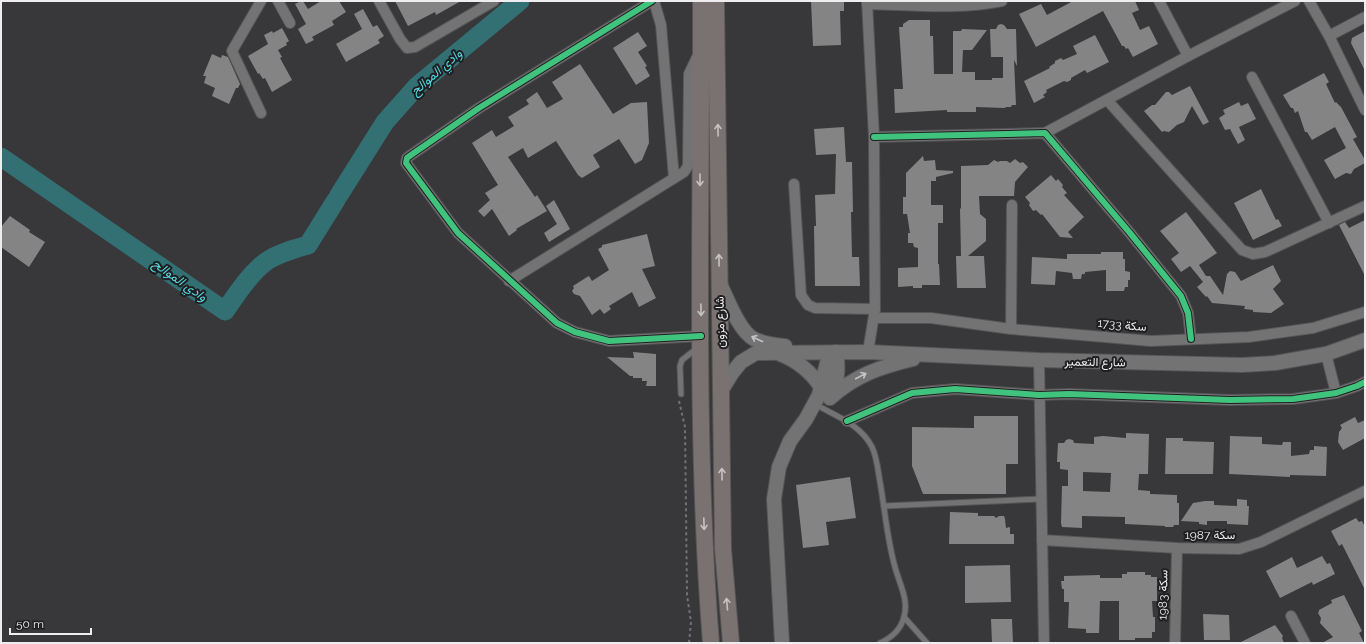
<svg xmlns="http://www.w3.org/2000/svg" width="1366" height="644" font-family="Raleway,Vazirmatn,sans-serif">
<rect width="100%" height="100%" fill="#383739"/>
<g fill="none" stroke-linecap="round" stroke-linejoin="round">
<g stroke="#327074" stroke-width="19">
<path d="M1,157L225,311C236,295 251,272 267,261C279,253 294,249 308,245L336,200"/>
<path d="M339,195L385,122L417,86L520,1"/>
</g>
</g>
<g fill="#858484" fill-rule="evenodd">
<path d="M301,1H303L308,9L321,1H339L346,12L332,21L334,25L312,37L314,40L306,44L298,29L306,24L295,4Z"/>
<path d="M395,1H461L436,15L435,12L408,26Z"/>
<path d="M811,1H844V11H840L841,45L813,46Z"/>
<path d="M1073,1H1135L1139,10L1132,13L1140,30L1149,26L1158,44L1133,57L1128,48L1126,49L1124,46H1122L1103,11L1036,47L1019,14L1041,4L1047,15Z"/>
<path d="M363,9L373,27L377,25L384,36L378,40L380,43L346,62L336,44L362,29L354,14Z"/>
<path d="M909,20H930V36H933L934,74H953V31H961L962,29L987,30L972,50H963L962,72H975V80H992V78H1003V57H991L990,29H996L998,25L1001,24L1004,25L1007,29H1016L1017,66L1014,60L1016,105H1012L1011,107H1006L1005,108L976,107V112H947V110L895,113L894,89H903L899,27H903V24Z"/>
<path d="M282,28L289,41L286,43L287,45L278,50L282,57L280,58L292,80L272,92L265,78L263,79L259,73L258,74L248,56L268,44L264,35L272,31L273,33Z"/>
<path d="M1365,31V71L1351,43L1352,38Z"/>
<path d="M638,32L647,46L638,52L647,66L645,67L650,76L636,85L613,48Z"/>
<path d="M1095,35L1109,62L1087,73L1085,70L1071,78V80L1067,82L1064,81L1046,90L1047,92L1043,95L1045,97L1034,103L1024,81L1050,68L1049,67L1055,63V61L1061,58L1063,60L1077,54L1073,46Z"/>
<path d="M212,54L221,58L222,55L228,57L240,84L238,88H236L229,104L212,96L215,88L204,83L206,76H203Z"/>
<path d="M580,64L613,114L631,103L647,102L649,143L642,160L635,164L619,139L593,155L600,167L582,178L578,175L556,141L528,158L523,148L508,157L535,197L537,195L547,211L516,229L517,230L509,236L492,209L484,217L478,211L490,200L485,193L498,185L472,143L492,130L496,137L514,126L508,117L529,104L526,100L537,92L547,108L563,99L552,82Z"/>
<path d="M1324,73L1329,82L1326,84L1335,103L1336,102L1341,107L1357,137L1353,139L1365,160V163L1354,169L1351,174L1346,173L1335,179L1324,160L1346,148L1335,127L1312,140L1307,132H1305L1298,111L1295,113L1293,108H1291L1283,95Z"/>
<path d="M1190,86L1209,122L1203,125L1192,106L1184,122L1177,125L1169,132L1164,131L1162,132L1144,111L1152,105H1155L1166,92H1169L1172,95Z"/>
<path d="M1239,102L1241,106L1248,103L1256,119L1239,127L1245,140L1238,144L1230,129L1225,130L1219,118L1225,114L1223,110Z"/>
<path d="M844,127L846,162H852L853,212H851L852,257H859L860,286H815L814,226H816L815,195L835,194L836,154L816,155L814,129Z"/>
<path d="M923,156L924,161L935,160L936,170L953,171V173L936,177V181H931V205H943V223H938V264H939L940,285H922V288H913V286L898,287V268L918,267V248L914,247L913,243H908V233H910L907,214H903V197H906V173Z"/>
<path d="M1015,159L1020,163L1023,162L1028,167L1015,182L1014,196H979L980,214L986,219V241L968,256H984L986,288H957L956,256H961L960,209L961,208V166L988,165L994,160L998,162L1000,161H1007L1010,163Z"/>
<path d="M1051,175L1056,181L1058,179L1063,185L1062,187L1067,193L1064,195L1084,217L1068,232L1073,238L1060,237L1042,214L1041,215L1036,210L1033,211L1029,205L1030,203L1025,197Z"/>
<path d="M1261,189L1276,220L1278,219L1282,226L1253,240L1234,203Z"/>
<path d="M554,200L570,229L549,242L544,233L557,224L546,206Z"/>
<path d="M1186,212L1217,253L1199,265L1206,276H1210L1223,295L1227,274L1230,271L1235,272L1241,281L1273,265L1281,281L1273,289L1284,304L1271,313L1253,312V310L1244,309L1245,306L1212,303L1207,296L1206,297L1197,287L1203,282L1190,266L1181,272L1171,259L1179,253L1160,231Z"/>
<path d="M10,216L30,230L29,232L45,242L29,267L1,247V227Z"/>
<path d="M1365,220V276L1339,225L1345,222L1349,228Z"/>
<path d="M647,234L655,266L642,269L656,298L639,307L632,292L609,306L611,309L604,314L600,309L592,315L580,296L574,294L572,291L574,288L573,286L587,277L589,276L592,281L609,270L598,249L602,247V245Z"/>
<path d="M1101,252H1123V259H1125V271L1130,272V280H1128V287H1125L1124,291H1106V270L1085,272V274H1082L1081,279H1073L1072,273L1056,271L1055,285L1031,284L1032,257L1067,259V254H1101Z"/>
<path d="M633,352L656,354V386H646L647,381H642V378H633V376H630L607,357L634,358Z"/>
<path d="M974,416H1018V464H1006V494H923L912,466V427L974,428Z"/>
<path d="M1355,417L1358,423L1365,420V438L1343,450L1338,442L1339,432L1342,428L1340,425Z"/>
<path d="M1126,433L1149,434L1148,474H1139L1138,490L1150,491V494L1177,495V503H1179V525H1174L1173,527H1165V526L1125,524V517L1082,516V528L1062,527L1061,523L1062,486H1068V470L1060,469V462H1057L1058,443H1064L1066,440L1069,439L1073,440L1074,443L1094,444V437L1103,436L1126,438ZM1083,472L1111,473L1110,492L1083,491Z"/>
<path d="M1230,436L1262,437V444L1282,445L1283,442H1291V456L1309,454L1310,450H1314V446L1327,447L1326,476L1290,475V477L1229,474Z"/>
<path d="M1166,438H1183V441L1214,442L1213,474H1165Z"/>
<path d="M850,477L856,518L826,522L829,545L803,548L796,485Z"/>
<path d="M1237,499L1247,500V506H1249L1248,525L1227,524V521H1207V525L1199,524V522L1181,521L1193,503L1205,501H1214V505L1237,506Z"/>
<path d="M950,512L978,513V516H994L996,518L999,516H1004L1005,519L1006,528L1010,527V534H1014V544H949Z"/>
<path d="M1356,518L1359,522L1362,521L1365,527V590L1342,544L1339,546L1331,531Z"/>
<path d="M1322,556L1327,564L1330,563L1335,574L1313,585L1312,582L1280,598L1266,571L1292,557L1297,568Z"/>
<path d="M1010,565L1011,602L965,603V566Z"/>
<path d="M1127,572H1145V575H1151V577H1157V601H1152L1153,617H1155V632H1152V638H1135V640H1119V601H1100L1099,633H1086V629L1068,628L1069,602H1064V589H1062L1061,581H1064V576L1100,575V578H1122V574H1127Z"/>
<path d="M1344,595L1362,631L1359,633L1364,643H1322L1333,637L1320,623L1321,618L1318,613L1319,611V610L1332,603L1331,600Z"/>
<path d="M1203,614L1229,615L1230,640H1204Z"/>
<path d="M991,619H1012L1013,643H992Z"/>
<path d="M1275,625L1283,636L1282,638L1284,643H1239Z"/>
</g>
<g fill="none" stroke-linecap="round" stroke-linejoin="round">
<defs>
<g id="lane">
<path d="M681,394L680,366L682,360L696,349"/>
<path d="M822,408C841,418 862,427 872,447C877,457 878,471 880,482C885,510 887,539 895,567C899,583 909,599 904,617C901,629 891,638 880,643"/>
<path d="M884,506L1041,499"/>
<path d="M904,617L927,643"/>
</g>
<g id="street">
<path d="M261,1L232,51L261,113"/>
<path d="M278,1L290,23"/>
<path d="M379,1L400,39L407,48L415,47L494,1"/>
<path d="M652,1L479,108L411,155L407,158L406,163L458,233L557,323L575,332L609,341L701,336"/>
<path d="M654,1L661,25L674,178"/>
<path d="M867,1L874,137L875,309L868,352"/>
<path d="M1159,1L1188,56"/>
<path d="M1309,1L1329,36L1365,110"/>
<path d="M867,4C912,5 958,10 1002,1"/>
<path d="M1329,36L1365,17"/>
<path d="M1252,77L1329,223"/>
<path d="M1107,100L1242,250L1253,254L1265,252L1365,206"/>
<path d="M1045,133L1188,56L1295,1"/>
<path d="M874,137L1045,133L1130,233L1181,296L1188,313L1191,339"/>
<path d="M794,184L801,295L808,305L815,308L875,309"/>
<path d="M509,281L684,172L688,166L689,74L699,53"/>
<path d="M874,318H931L1011,329L1151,341L1249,337L1313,328L1365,312"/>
<path d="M1011,329L1012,205"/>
<path d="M1326,354L1336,393"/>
<path d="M1039,360L1044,643"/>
<path d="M847,421L912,393L955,389L1039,395L1069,394L1230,400L1293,399L1336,393L1357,386L1365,382"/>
<path d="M1042,540L1177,548L1239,549L1261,542L1365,491"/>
<path d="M1291,616L1305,643"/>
<path d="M1175,643L1177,548"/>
</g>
<g id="secondary">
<path d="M720,284C728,300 739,331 754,339C764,344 775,345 785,346"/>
<path d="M780,354C798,361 811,372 821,387"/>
<path d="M721,391L732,373L741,362L756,353L868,352L1039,360L1242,365L1275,363L1326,354L1365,340"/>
<path d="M830,398C856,375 880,367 913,359"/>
<path d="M830,398C838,383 839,368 836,352"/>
<path d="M782,643L774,499L779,467L790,441L806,419L819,395L827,363L836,352"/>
</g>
<g id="primary">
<path d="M701,1C702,215 694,430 711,643"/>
<path d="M716,1L723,549L731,643"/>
</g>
</defs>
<use href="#lane" stroke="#555456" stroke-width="7"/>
<use href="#street" stroke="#555456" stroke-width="12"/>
<use href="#secondary" stroke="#555456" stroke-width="16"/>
<use href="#primary" stroke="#555456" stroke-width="18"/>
<path stroke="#737273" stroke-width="2" stroke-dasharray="3 3" stroke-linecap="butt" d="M679,401L685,427L687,595L691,622L689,643"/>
<use href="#lane" stroke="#747374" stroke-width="5"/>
<use href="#street" stroke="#747374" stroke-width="10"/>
<use href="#secondary" stroke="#747374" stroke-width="14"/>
<use href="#primary" stroke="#7a7270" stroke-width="16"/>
<defs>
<g id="cycleway">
<path d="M652,1L479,108L411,155L407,158L406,163L458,233L557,323L575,332L609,341L701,336"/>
<path d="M874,137L1045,133L1130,233L1181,296L1188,313L1191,339"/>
<path d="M847,421L912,393L955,389L1039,395L1069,394L1230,400L1293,399L1336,393L1357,386L1365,382"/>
</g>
</defs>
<use href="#cycleway" stroke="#1f1e20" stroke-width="8"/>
<use href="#cycleway" stroke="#40c37c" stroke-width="6"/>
</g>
<defs><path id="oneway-shaft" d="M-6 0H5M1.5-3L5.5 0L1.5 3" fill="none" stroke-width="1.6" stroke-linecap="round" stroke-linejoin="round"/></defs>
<g stroke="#c6c2c3">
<use href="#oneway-shaft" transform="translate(718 130) rotate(-91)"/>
<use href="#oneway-shaft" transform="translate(700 180) rotate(90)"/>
<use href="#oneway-shaft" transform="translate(719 260) rotate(-91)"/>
<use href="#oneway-shaft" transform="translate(701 310) rotate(89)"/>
<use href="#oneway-shaft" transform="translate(722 474) rotate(-91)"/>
<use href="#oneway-shaft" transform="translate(704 524) rotate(88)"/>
<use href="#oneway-shaft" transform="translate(727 604) rotate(-95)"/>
</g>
<g stroke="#c4c2c5">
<use href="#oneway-shaft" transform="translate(757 339) rotate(-156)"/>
<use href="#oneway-shaft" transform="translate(861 376) rotate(-28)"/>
</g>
<g text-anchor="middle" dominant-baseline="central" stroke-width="4" stroke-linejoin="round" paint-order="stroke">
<g font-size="12" fill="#efedf0" stroke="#1f1e20">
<text transform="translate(720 322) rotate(-91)">شارع مزون</text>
<text transform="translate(1122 325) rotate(5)">سكة 1733</text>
<text transform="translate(1095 362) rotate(1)">شارع التعمير</text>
<text x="1210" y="535">سكة 1987</text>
<text transform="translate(1163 595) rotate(-89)">سكة 1983</text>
</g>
<g font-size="13" font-style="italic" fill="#53dae2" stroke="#1f1e20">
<text transform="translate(436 72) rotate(-41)">وادي الموالح</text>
<text transform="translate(180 280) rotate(35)">وادي الموالح</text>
</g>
</g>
<rect width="1366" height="644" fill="none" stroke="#efedf0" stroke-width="4"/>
<path d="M10 628v6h81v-6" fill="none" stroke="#efedf0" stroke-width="2"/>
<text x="16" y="628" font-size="12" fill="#efedf0" stroke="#1f1e20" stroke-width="3" paint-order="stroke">50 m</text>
</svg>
